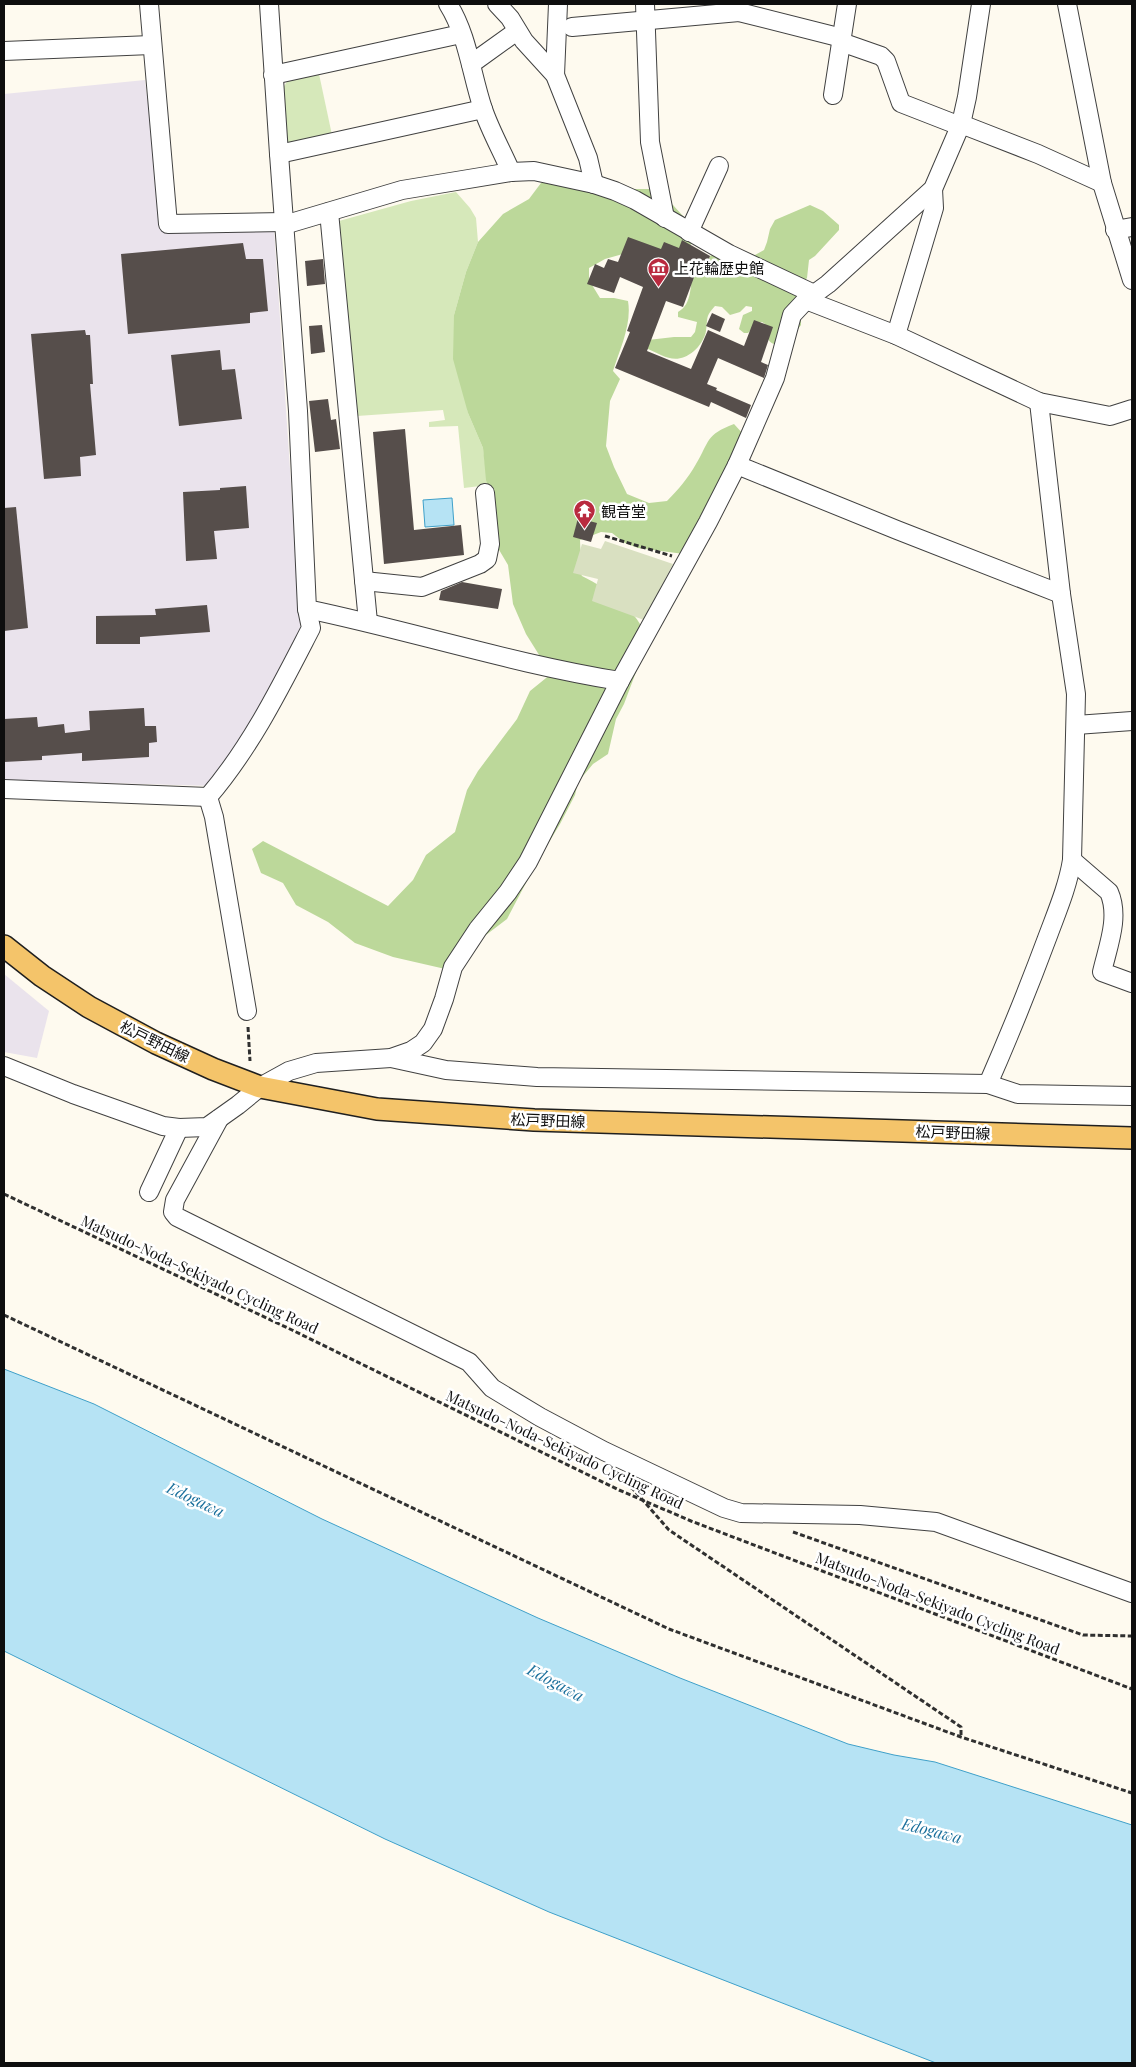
<svg xmlns="http://www.w3.org/2000/svg" width="1136" height="2067" font-family="'Playfair Display','Noto Sans JP',serif">
<rect width="100%" height="100%" fill="#fefaef"/>
<g fill="#eae3ec">
<path d="M145,80L164,229L274,228L301,635L212,786L4,780V94Z"/>
<path d="M4,974L49,1011L37,1058L4,1052Z"/>
</g>
<g fill="#d6e8ba">
<path d="M319,74L332,135L287,144L283,88L288,80Z"/>
<path d="M456,192L470,208L476,218L478,242L466,272L454,315L468,413L483,448L488,485L464,488L458,426L429,427V422L445,420L443,410L357,416L339,221L411,201Z"/>
</g>
<g fill="#bcd89a">
<path d="M556,174L622,189H649L673,205L692,226L694,242L685,249L630,252L605,259L589,268V280L600,298H614L628,301C632,324 620,349 613,371L620,379L610,401L606,446L614,467L627,494L649,503L667,501C678,490 688,478 696,464C710,441 705,435 734,424L744,435L684,554L638,548L625,543L612,533L601,532L580,540L581,565L579,570L582,576C610,590 637,610 648,640L624,704L616,719L608,754L593,764L578,782L575,795L560,824L537,862L507,919L482,938L454,971L393,957L355,943L328,922L296,905L283,883L261,873L252,849L263,841L388,906L413,880L426,855L455,832L467,790L478,771L517,719L530,691L551,674L526,634L513,604L508,565L495,543V504L486,480L483,448L468,413L453,359L454,315L466,272L478,242L503,214L529,199L541,183Z"/>
<path d="M810,205L823,211L839,225V230L815,256L809,260L807,278L801,284V325L787,344C769,347 767,341 765,324L762,322L758,323L748,333H744L739,329L743,315L752,311V307L746,306L740,312L730,315L722,307L715,306C705,317 708,318 706,331C705,338 699,347 694,351C676,366 664,356 646,348L648,340L674,337H691L695,332L697,322L678,317V312C693,304 690,283 693,269L698,273L703,271L710,256L714,254L735,253L755,255L764,250L767,242L770,229L775,220Z"/>
</g>
<path fill="#d9e0c1" d="M605,541L673,564L644,620L592,601L598,579L573,573L582,544L601,549Z"/>
<g fill="#b6e3f4" stroke="#3fa0c9">
<path d="M452,498L454,525L425,527L423,500Z"/>
<path d="M4,1369L94,1404L322,1519L538,1618L680,1678L848,1744L894,1755L935,1762L1132,1825V2063H936L549,1912L385,1839L4,1651Z"/>
</g>
<g fill="#564e4b">
<path d="M628,237L661,249L664,242L679,248L682,240L710,256L703,275L696,272L683,307L666,301L647,351L691,369L708,330L744,346L754,320L773,327L761,362L768,365L764,378L718,358L707,384L717,388L716,390L751,405L746,418L711,402L709,407L615,368L630,332L627,331L643,287L620,277L614,293L587,284L595,264L604,268L608,259L618,262Z"/>
<path d="M243,243L246,259H263L268,311L250,313V323L128,334L121,254Z"/>
<path d="M323,259L325,284L307,286L305,261Z"/>
<path d="M712,313L725,319L720,332L706,326Z"/>
<path d="M322,325L325,352L311,354L309,326Z"/>
<path d="M85,330L86,335H90L93,384H90L96,455L80,457L81,476L44,479L31,334Z"/>
<path d="M220,350L222,370L235,369L242,419L179,426L171,355Z"/>
<path d="M328,399L331,420L336,419L340,449L315,452L309,401Z"/>
<path d="M405,429L414,530L461,525L464,555L384,564L373,432Z"/>
<path d="M246,486L249,528L214,531L217,559L186,561L183,492L220,490V488Z"/>
<path d="M16,507L28,628L4,631V508Z"/>
<path d="M578,518L597,523L591,542L573,537Z"/>
<path d="M462,582L502,589L498,609L439,600L441,591Z"/>
<path d="M207,605L210,632L140,637V644H96V616L156,615L155,609Z"/>
<path d="M144,708L145,726H156L157,742L149,743V757L82,761V753L42,756V760L4,762V719L37,717L38,727L64,724L65,733L90,730L89,711Z"/>
</g>
<g fill="none" stroke-linecap="round" stroke-linejoin="round">
<defs>
<g id="minor">
<path d="M149,4L168,224L284,222"/>
<path d="M269,4L279,154L298,411L307,609C412,631 514,664 620,681"/>
<path d="M448,4C468,36 471,73 483,109C490,130 502,151 511,172"/>
<path d="M497,4L510,18L524,41L555,75L588,158L594,184"/>
<path d="M645,4L650,142L665,218"/>
<path d="M738,4L739,12L842,38"/>
<path d="M1067,4L1102,183L1132,280"/>
<path d="M572,27L739,12"/>
<path d="M841,42L881,56L886,61L901,103L960,126"/>
<path d="M4,51L151,45"/>
<path d="M471,64L517,31"/>
<path d="M273,75L461,34"/>
<path d="M555,75L558,4"/>
<path d="M833,95L847,4"/>
<path d="M961,124L1038,154L1102,183"/>
<path d="M279,154L483,109"/>
<path d="M329,212L368,622"/>
<path d="M284,225L402,190L511,172L534,171L594,184L615,191L635,200L729,254L814,294"/>
<path d="M1115,230L1132,227"/>
<path d="M689,232L719,166"/>
<path d="M806,300L896,335L1039,402L1110,416L1132,409"/>
<path d="M896,335L934,208L933,189"/>
<path d="M737,465L897,530L1061,594"/>
<path d="M364,581L422,587L480,564L487,559L490,544L485,493"/>
<path d="M1076,725L1132,721"/>
<path d="M4,789L208,797"/>
<path d="M208,797C251,747 281,686 311,628L307,609"/>
<path d="M208,797L214,817L247,1011"/>
<path d="M1072,860L1109,892C1120,917 1108,946 1102,972L1132,983"/>
<path d="M391,1058L446,1070L537,1077L988,1084L1018,1094L1132,1096"/>
<path d="M4,1066L73,1094L163,1126L179,1128L207,1127L238,1105L260,1087L289,1071L316,1063L391,1058L411,1051L423,1043L433,1029L444,999L453,967L478,929L508,892L528,862L620,681L708,522L737,465L775,378L792,315L806,300L828,284L933,189L961,124L967,97L981,4"/>
<path d="M988,1084C1010,1034 1030,984 1049,933C1058,909 1068,885 1072,860L1076,694L1061,594L1039,402"/>
<path d="M219,1119L175,1200L173,1212L177,1217L469,1362L492,1388L540,1417L604,1451L724,1508L741,1513L860,1515L936,1522L1132,1593"/>
<path d="M149,1192L179,1128"/>
</g>
<path id="major" d="M4,946L42,976L89,1007L156,1043L213,1069L260,1087L377,1109L534,1120L1132,1138"/>
</defs>
<use href="#minor" stroke="#414141" stroke-width="20"/>
<use href="#major" stroke="#1f1f1f" stroke-width="24"/>
<g stroke="#303030" stroke-width="3" stroke-dasharray="5 2.5" stroke-linecap="butt">
<path d="M605,536L672,556"/>
<path d="M248,1027L250,1061"/>
<path d="M4,1194L292,1330L619,1490L691,1521L1132,1689"/>
<path d="M4,1315L669,1629L961,1737L1132,1793"/>
<path d="M612,1475L633,1489L669,1530L961,1727V1737"/>
<path d="M793,1532L1083,1635L1132,1636"/>
</g>
<use href="#minor" stroke="#fff" stroke-width="18"/>
<use href="#major" stroke="#f4c46a" stroke-width="21"/>
</g>
<defs>
<symbol id="museum-pin" viewBox="-11 -11 22 30"><path d="M0 17L-7.5 6A9.5 9.5 0 1 1 7.5 6Z" fill="#b92a3f" stroke="#fff"/><path d="M0-6L6-3V-2H-6V-3ZM-5-1h2V3h-2ZM-1-1h2V3h-2ZM3-1h2V3H3ZM-6 4H6V6H-6Z" fill="#fff"/></symbol>
<symbol id="temple-pin" viewBox="-11 -11 22 30"><path d="M0 17L-7.5 6A9.5 9.5 0 1 1 7.5 6Z" fill="#b92a3f" stroke="#fff"/><path d="M0-6L5-2H3V0L6.5 2.5H4V6H1.5V3h-3V6H-4V2.5H-6.5L-3 0V-2H-5Z" fill="#fff"/></symbol>
</defs>
<g fill-rule="evenodd">
<use href="#museum-pin" x="646" y="256" width="25" height="34"/>
<use href="#temple-pin" x="572" y="498" width="25" height="34"/>
</g>
<g text-anchor="middle" dominant-baseline="central" stroke-width="5" stroke-linejoin="round" paint-order="stroke">
<g font-size="15" fill="#0e0e0e" stroke="#fff" text-anchor="start">
<text x="674" y="268">上花輪歴史館</text>
<text x="601" y="511">観音堂</text>
</g>
<g font-size="15" fill="#0e0e0e" stroke="#fff">
<text transform="translate(155 1041) rotate(26)">松戸野田線</text>
<text transform="translate(548 1120) rotate(2)">松戸野田線</text>
<text transform="translate(953 1132) rotate(2)">松戸野田線</text>
<text transform="translate(200 1274) rotate(25)">Matsudo-Noda-Sekiyado Cycling Road</text>
<text transform="translate(565 1449) rotate(25)">Matsudo-Noda-Sekiyado Cycling Road</text>
<text transform="translate(938 1603) rotate(21)">Matsudo-Noda-Sekiyado Cycling Road</text>
</g>
<g font-size="16" font-style="italic" fill="#1b709c" stroke="#fff">
<text transform="translate(196 1499) rotate(25)">Edogawa</text>
<text transform="translate(556 1682) rotate(28)">Edogawa</text>
<text transform="translate(932 1830) rotate(14)">Edogawa</text>
</g>
</g>
<rect width="1136" height="2067" fill="none" stroke="#0e0e0e" stroke-width="10"/>
</svg>
